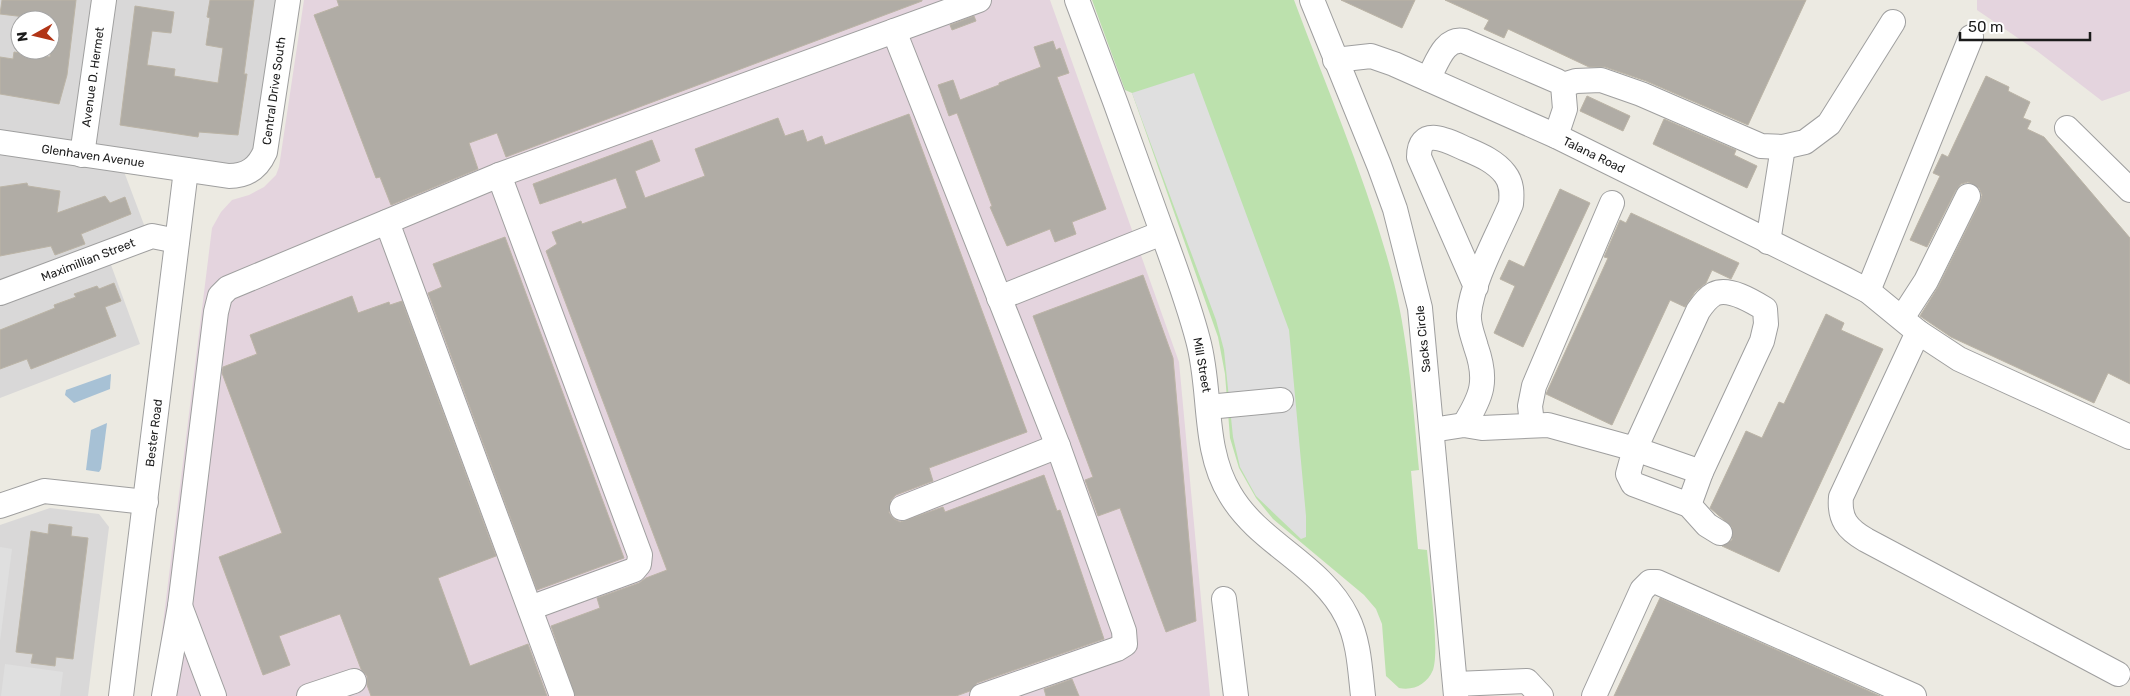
<svg xmlns="http://www.w3.org/2000/svg" width="2130" height="696" font-family="Rubik,sans-serif">
<rect width="100%" height="100%" fill="#eceae2"/>
<g fill="#d9d8d8" fill-rule="evenodd">
<path d="M0,0H288L256,168L120,161L149,238L107,254L140,344L0,398ZM20,20H50V50H20Z"/>
<path d="M50,508L99,514L109,527L88,696H0V525Z"/>
</g>
<g fill="#e4d4de">
<path d="M304,0H1050L1179,362L1210,696H154L212,228L221,212L232,200L249,195L264,187L276,175L279,167Z"/>
<path d="M1977,0H2130V91L2102,101L2037,51L1977,10Z"/>
</g>
<path fill="#bce1ad" d="M1092,0H1294C1327,89 1366,179 1391,271C1408,335 1413,404 1419,470L1411,471L1418,549L1427,550C1429,574 1440,650 1433,670C1427,684 1414,691 1399,688L1386,676L1382,624L1376,609L1364,595L1273,519L1256,498L1239,468L1230,438L1225,374L1218,337L1132,93L1125,90Z"/>
<g fill="#dfdfdf">
<path d="M1194,73L1289,330L1306,516V537L1301,539L1256,496L1240,467L1233,437L1224,350L1216,320L1132,93Z"/>
<path d="M0,547L12,549L0,641Z"/>
<path d="M5,664L63,672L60,696H1Z"/>
</g>
<g fill="#a7c1d5">
<path d="M111,374L110,389L74,403L65,395L66,390Z"/>
<path d="M107,423L101,469L99,472L86,470L91,430Z"/>
</g>
<g fill="#b0aca5" stroke="#bbb4a6">
<path d="M2,0H76L67,75L59,104L0,94V57L13,59L14,52L50,57V20L0,14Z"/>
<path d="M210,0H254L244,74H247L238,135L199,132L198,137L120,125L135,6L174,12L171,33L152,31L147,65L175,69L174,76L218,83L223,48L206,45L210,18L207,17Z"/>
<path d="M337,0H922V1L506,157L497,133L469,143L478,169L391,205L380,177L376,178L314,15L339,6Z"/>
<path d="M1341,0H1415L1402,28Z"/>
<path d="M1445,0H1806L1748,125L1646,81L1605,67H1589L1508,29L1504,38L1484,29L1489,20Z"/>
<path d="M974,16L976,21L952,30L950,25Z"/>
<path d="M1053,41L1056,50L1060,48L1069,73L1057,77L1106,209L1072,222L1076,234L1055,242L1050,229L1007,246L990,207L992,206L957,113L949,116L938,85L953,80L960,100L999,85V83L1041,67L1034,47Z"/>
<path d="M1986,76L2009,87L2008,91L2030,102L2023,118L2031,121L2027,129L2044,137L2130,238V384L2108,373L2094,403L1951,337L1920,316L1938,287L1980,202L1982,195L1979,188L1968,182L1961,184L1956,190L1927,247L1910,240L1940,176L1933,173L1942,154L1948,157Z"/>
<path d="M1587,96L1630,116L1623,131L1580,111Z"/>
<path d="M909,114L1027,432L929,468L933,481L896,495L891,500L889,513L894,519L900,522L943,507L945,512L1044,475L1057,511L1060,510L1104,639L977,683L970,691L956,696H575L551,626L600,608L597,598L639,583L646,578L667,570L546,251L557,244L552,232L581,221L582,224L627,208L616,178L540,204L533,184L652,140L660,161L635,171L645,198L705,176L695,149L778,118L785,136L803,130L807,142L822,136L825,145Z"/>
<path d="M1664,119L1736,150L1734,155L1757,166L1747,188L1653,144Z"/>
<path d="M27,183L28,186L60,191L57,213L105,196L110,203L125,197L131,214L81,234L85,244L55,255L51,246L0,256V187Z"/>
<path d="M1560,189L1590,203L1523,347L1494,333L1515,286L1500,279L1509,260L1524,267Z"/>
<path d="M1631,213L1739,263L1731,279L1712,270L1706,283L1695,292L1685,307L1670,300L1612,425L1546,394L1608,258L1604,257L1620,220L1626,223Z"/>
<path d="M505,237L624,558L537,590L428,293L442,287L433,264Z"/>
<path d="M1143,275L1173,358L1196,621L1166,632L1120,508L1098,516L1085,480L1093,477L1033,316Z"/>
<path d="M114,283L121,301L105,307L116,336L31,369L27,359L0,369V330L55,308L54,305L76,297L74,294L97,286L99,289Z"/>
<path d="M352,296L358,313L389,302L390,305L402,301L496,556L438,578L470,666L528,644L547,696H371L367,685V676L361,669L340,614L279,636L290,665L263,675L219,557L282,533L222,373L223,367L257,354L250,335Z"/>
<path d="M1826,314L1844,323L1841,330L1883,349L1779,572L1722,546L1732,540V527L1710,508L1746,431L1762,438L1779,402L1784,404Z"/>
<path d="M49,524L72,527L71,536L88,538L73,659L56,657L55,666L31,663L33,654L16,652L31,531L48,534Z"/>
<path d="M1660,598L1880,696H1614Z"/>
<path d="M1072,679L1079,696H1046L1044,689Z"/>
</g>
<g fill="none" stroke-linecap="round" stroke-linejoin="round">
<defs>
<g id="minor">
<path d="M1077,0C1103,68 1128,136 1152,204C1168,249 1186,294 1198,340C1212,391 1202,448 1230,494C1259,544 1321,564 1347,617C1359,641 1360,669 1363,696"/>
<path d="M1312,0L1379,165L1395,209L1420,308L1456,696"/>
<path d="M894,31L1058,446L1124,631L1125,644L1117,649L982,696"/>
<path d="M1335,60L1371,56L1394,64L1556,136L1845,279L1868,291L1918,332L1959,359L2130,437"/>
<path d="M1428,79C1437,63 1444,37 1464,41L1557,81L1563,85L1565,109L1556,136"/>
<path d="M1563,85L1576,81L1601,80L1641,94L1761,146L1783,147L1805,142L1829,124L1893,22"/>
<path d="M2067,128L2130,190"/>
<path d="M0,142L229,176C247,176 258,168 265,152L288,0"/>
<path d="M82,155L104,0"/>
<path d="M499,175L640,555L639,564L634,570L530,608"/>
<path d="M387,222L562,696"/>
<path d="M1768,242L1783,147"/>
<path d="M1868,291L1971,37"/>
<path d="M0,293L152,236L177,241"/>
<path d="M999,298L1162,233"/>
<path d="M1902,318L1926,281L1968,196"/>
<path d="M1918,332L1841,497C1839,519 1847,529 1866,540L2118,674"/>
<path d="M1208,407L1281,400"/>
<path d="M1532,424L1530,406L1534,386L1612,203"/>
<path d="M1464,425C1482,396 1488,381 1476,347C1473,336 1468,325 1469,314C1472,281 1498,235 1511,204C1512,193 1512,183 1505,174C1495,161 1480,155 1466,149C1448,141 1419,125 1419,157L1476,287"/>
<path d="M1432,430L1464,425L1482,428L1548,425L1635,449L1698,311C1702,305 1707,298 1714,294C1729,287 1752,301 1765,309L1766,324L1762,341L1701,472L1689,505"/>
<path d="M1701,472L1635,449L1628,474L1633,484L1689,505L1707,525L1720,533"/>
<path d="M0,506L44,491L146,502"/>
<path d="M902,508L1058,446"/>
<path d="M1224,599L1236,696"/>
<path d="M180,606L214,696"/>
<path d="M1456,684L1527,681L1541,696"/>
<path d="M121,696L186,170"/>
<path d="M164,696L180,606L216,312L220,296L228,288L499,175L979,0"/>
<path d="M309,696L354,681"/>
<path d="M1594,696L1642,590L1650,582H1657L1914,696"/>
</g>
</defs>
<use href="#minor" stroke="#9f9f9f" stroke-width="26"/>
<use href="#minor" stroke="#fff" stroke-width="24"/>
</g>
<g text-anchor="middle" dominant-baseline="central" stroke-width="4" stroke-linejoin="round" paint-order="stroke">
<g font-size="12" fill="#1b1b1b" stroke="#fff">
<text transform="translate(93 77) rotate(-82)">Avenue D. Hermet</text>
<text transform="translate(274 91) rotate(-82)">Central Drive South</text>
<text transform="translate(1594 155) rotate(26)">Talana Road</text>
<text transform="translate(93 156) rotate(8)">Glenhaven Avenue</text>
<text transform="translate(88 260) rotate(-21)">Maximillian Street</text>
<text transform="translate(1423 339) rotate(-96)">Sacks Circle</text>
<text transform="translate(1202 365) rotate(80)">Mill Street</text>
<text transform="translate(154 433) rotate(-83)">Bester Road</text>
</g>
</g>
<g transform="translate(35 35) rotate(262)"><circle r="24" fill="#ffffff" stroke="#a4a4a4"/>
<path d="M0-4L9 19L0 12L-9 19Z" fill="#b13516"/>
<text y="-8" font-size="14" font-weight="bold" text-anchor="middle" fill="#1b1b1b">N</text>
</g>
<path d="M1960 32v8h130v-8" fill="none" stroke="#1b1b1b" stroke-width="2.5"/>
<text x="1968" y="32" font-size="15" fill="#1b1b1b" stroke="#ffffff" stroke-width="4" paint-order="stroke">50 m</text>
</svg>
